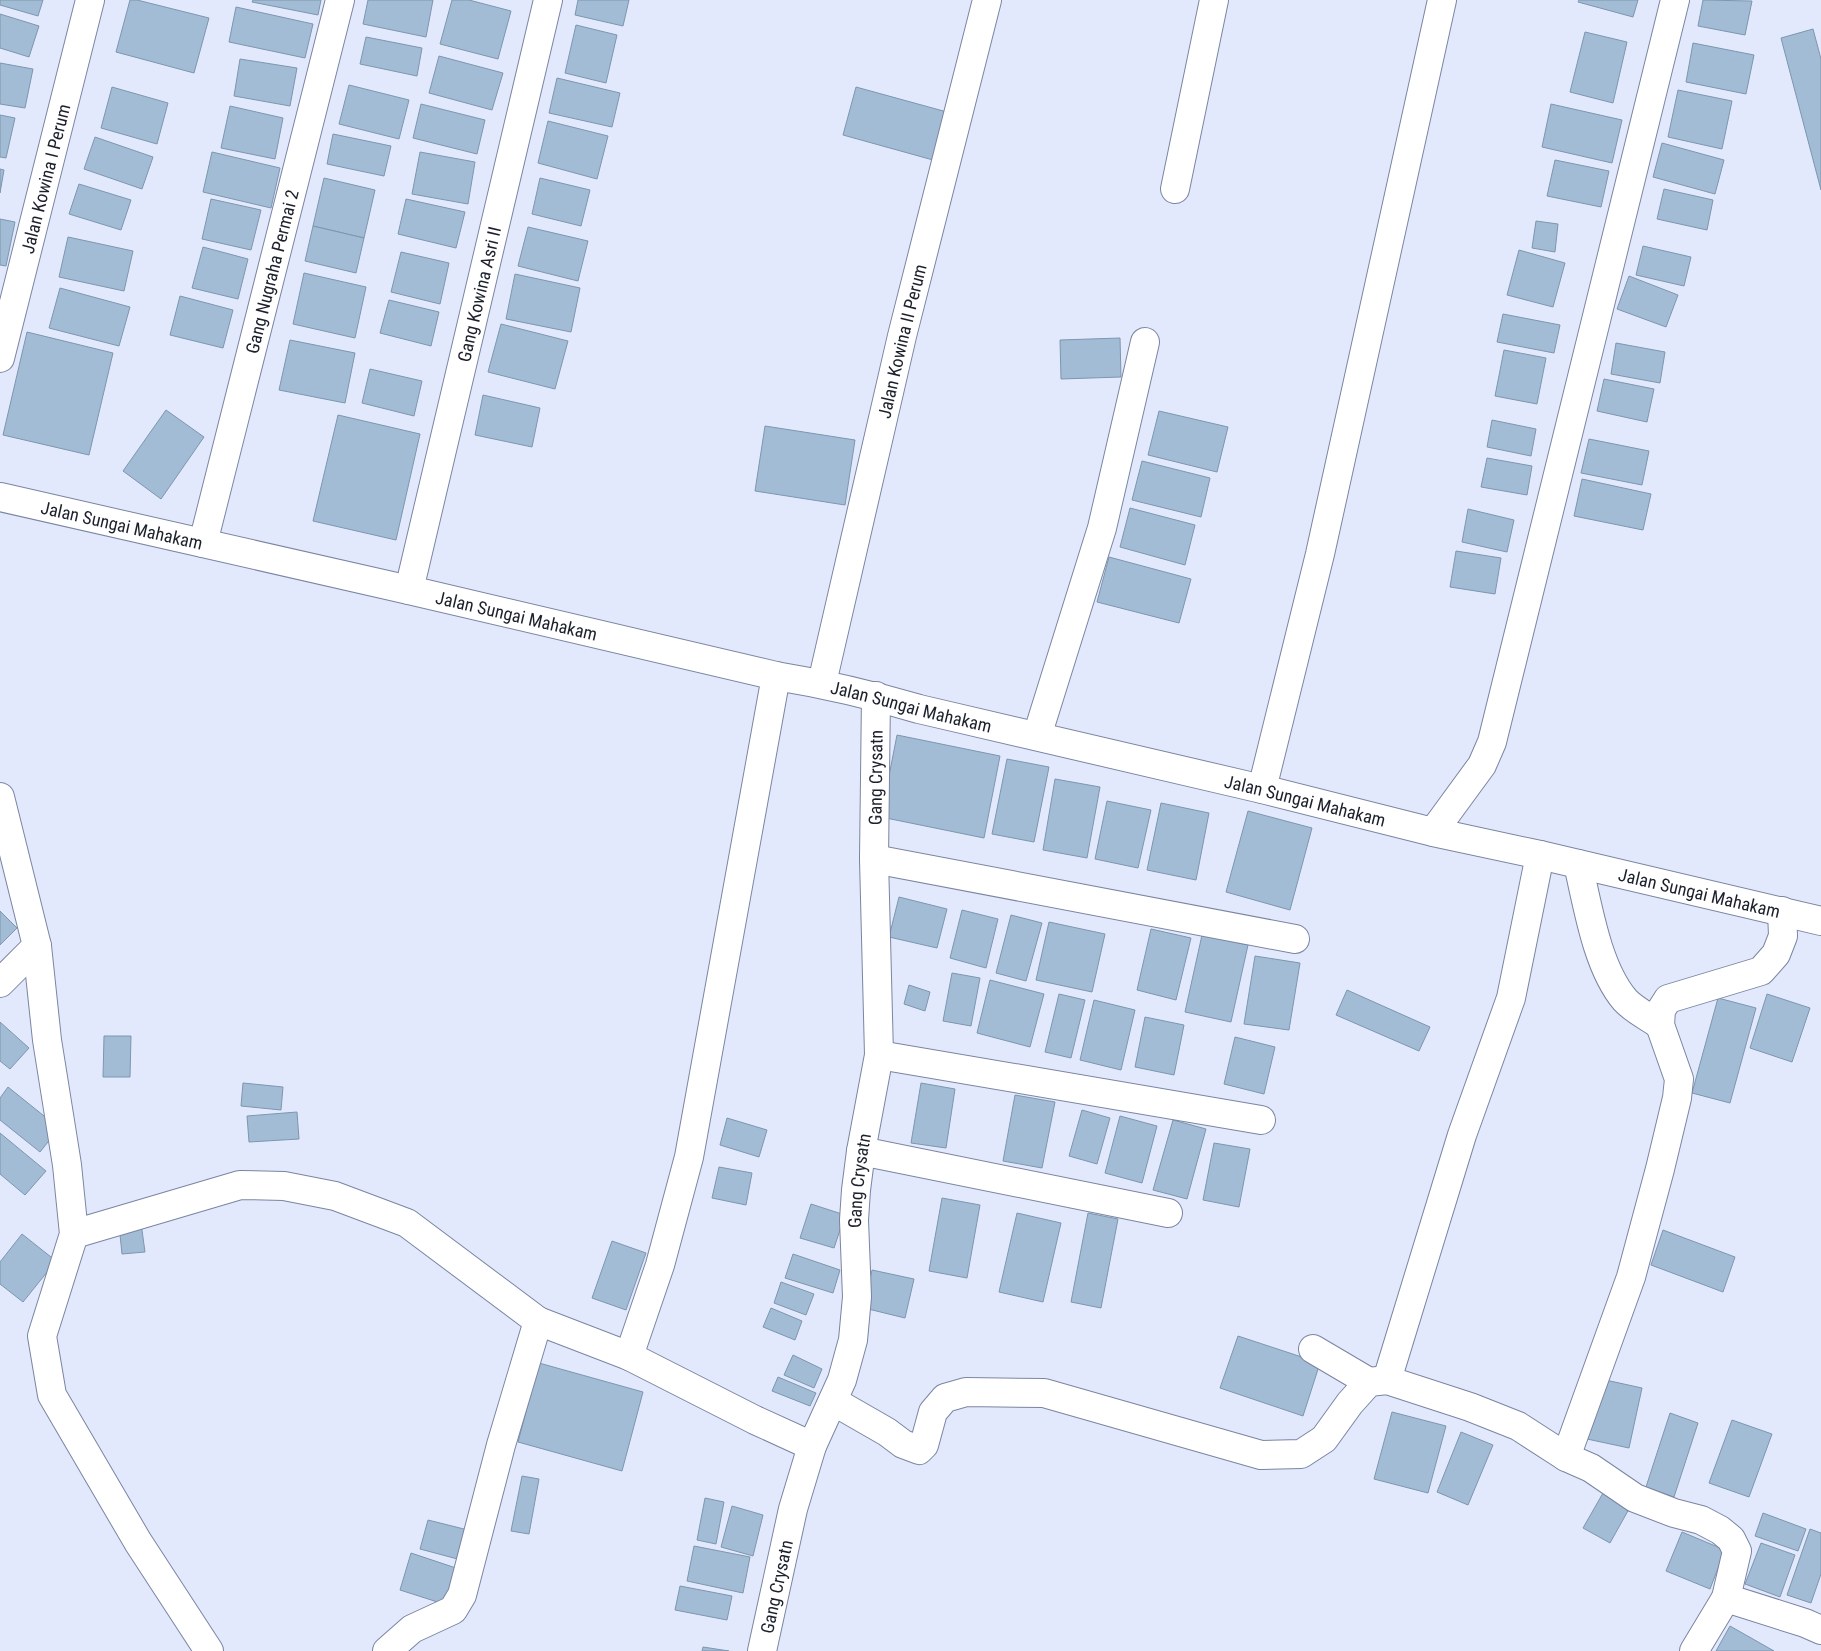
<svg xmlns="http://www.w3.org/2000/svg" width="1821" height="1651" font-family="'Roboto Condensed',sans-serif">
<rect width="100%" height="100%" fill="#e2e9fd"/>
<g fill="#a2bcd5" stroke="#7d96ae">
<path d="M0,0H43L38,16L0,5Z"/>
<path d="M130,0H137L209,18L194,73L116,52Z"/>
<path d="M253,0H321L318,15L252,2Z"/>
<path d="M368,0H433L426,37L363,24Z"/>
<path d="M452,0H469L511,11L498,59L440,44Z"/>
<path d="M578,0H629L623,26L575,15Z"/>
<path d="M1579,0H1638L1633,17L1578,2Z"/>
<path d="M1703,0L1752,1L1745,35L1698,26Z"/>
<path d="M236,7L313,24L305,58L229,42Z"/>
<path d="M0,14L39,26L29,57L0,48Z"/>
<path d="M576,25L617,35L606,83L565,73Z"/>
<path d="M1813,29L1821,59V190L1781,38Z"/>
<path d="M1585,32L1627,42L1613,103L1570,92Z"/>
<path d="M366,37L422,48L417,76L360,64Z"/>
<path d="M1693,43L1754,55L1746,94L1686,82Z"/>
<path d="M439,56L503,73L492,110L429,93Z"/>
<path d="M240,59L297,68L290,106L234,96Z"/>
<path d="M0,63L33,69L25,108L0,104Z"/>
<path d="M557,78L620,93L612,127L549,113Z"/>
<path d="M349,85L409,100L399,139L339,124Z"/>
<path d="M112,87L168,103L157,144L101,128Z"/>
<path d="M856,87L947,112L933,160L843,135Z"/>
<path d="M1678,90L1732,101L1722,149L1668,137Z"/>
<path d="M421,104L485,120L477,154L413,138Z"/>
<path d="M1551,104L1622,120L1612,163L1542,147Z"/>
<path d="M230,106L283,118L275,159L221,148Z"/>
<path d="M0,115L15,118L6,158L0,157Z"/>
<path d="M548,121L608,136L597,179L538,163Z"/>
<path d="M333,134L391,146L384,176L327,164Z"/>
<path d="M95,137L153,157L142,189L84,169Z"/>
<path d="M1662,143L1724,160L1715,194L1653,177Z"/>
<path d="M212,152L280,168L271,208L203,192Z"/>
<path d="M420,152L475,162L468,204L412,194Z"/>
<path d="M1555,160L1609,171L1601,207L1547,196Z"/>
<path d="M0,169L4,170L0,193Z"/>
<path d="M324,178L375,190L364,238L313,226Z"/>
<path d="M540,178L590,190L581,226L532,214Z"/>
<path d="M79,184L131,200L121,230L69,214Z"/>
<path d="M1664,189L1713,200L1707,230L1657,219Z"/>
<path d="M211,199L261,210L251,250L202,239Z"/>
<path d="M406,199L465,212L456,248L398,234Z"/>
<path d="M0,219L15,222L6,266L0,265Z"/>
<path d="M1536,221L1558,224L1555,252L1532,248Z"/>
<path d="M313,226L364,238L356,273L305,261Z"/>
<path d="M528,227L588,241L578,281L518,266Z"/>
<path d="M68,237L133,251L124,291L59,277Z"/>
<path d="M1643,246L1691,257L1684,286L1636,275Z"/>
<path d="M203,247L248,259L238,299L192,288Z"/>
<path d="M1519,250L1565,263L1553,307L1507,295Z"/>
<path d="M401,252L449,263L440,304L391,292Z"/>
<path d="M304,273L366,287L355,338L293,324Z"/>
<path d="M515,274L580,288L571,332L506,319Z"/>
<path d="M1629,276L1678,295L1666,327L1617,309Z"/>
<path d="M60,288L130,307L119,346L49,328Z"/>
<path d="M180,296L233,310L223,348L170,335Z"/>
<path d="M389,300L439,312L431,346L380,333Z"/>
<path d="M1503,314L1560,325L1554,353L1497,342Z"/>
<path d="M501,324L568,341L555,389L488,372Z"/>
<path d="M27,332L113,353L89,455L3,435Z"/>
<path d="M1120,338L1121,377L1061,379L1060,340Z"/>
<path d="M290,340L355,353L345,403L279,390Z"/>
<path d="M1616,343L1665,352L1660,383L1611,374Z"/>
<path d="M1504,350L1546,358L1537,404L1495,396Z"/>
<path d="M370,369L422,381L414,416L362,403Z"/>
<path d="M1604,379L1654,389L1647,422L1597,411Z"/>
<path d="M483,395L540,408L532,447L475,435Z"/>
<path d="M166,410L204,437L161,499L123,471Z"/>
<path d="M1159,411L1228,427L1217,472L1148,455Z"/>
<path d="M338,415L420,434L396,540L313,521Z"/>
<path d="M1492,420L1536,429L1531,456L1487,447Z"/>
<path d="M765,426L855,440L845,505L755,491Z"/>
<path d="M1589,439L1649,451L1642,485L1581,473Z"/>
<path d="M1487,458L1532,466L1527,495L1481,487Z"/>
<path d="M1142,461L1210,478L1201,517L1132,500Z"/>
<path d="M1582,479L1651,494L1643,530L1574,516Z"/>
<path d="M1130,508L1195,525L1185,565L1120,547Z"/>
<path d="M1468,509L1514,520L1507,552L1462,542Z"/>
<path d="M1456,551L1501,558L1495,594L1450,587Z"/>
<path d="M1109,557L1191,579L1179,623L1097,602Z"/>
<path d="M897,735L1000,756L984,838L881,817Z"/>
<path d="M1007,759L1049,767L1034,842L992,834Z"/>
<path d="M1055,779L1100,787L1087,858L1043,850Z"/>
<path d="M1107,801L1151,810L1138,868L1095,859Z"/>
<path d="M1161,803L1209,813L1196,880L1147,870Z"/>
<path d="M1248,811L1312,828L1290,910L1226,892Z"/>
<path d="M899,897L947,909L937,948L889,937Z"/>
<path d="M962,910L998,919L986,968L950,958Z"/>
<path d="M0,911L17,928L0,945Z"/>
<path d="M1011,915L1042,923L1026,981L996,973Z"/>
<path d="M1049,922L1105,934L1092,992L1036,980Z"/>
<path d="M1151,929L1191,938L1176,1000L1137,990Z"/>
<path d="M1202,935L1248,945L1231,1022L1185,1012Z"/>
<path d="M1255,956L1300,963L1289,1030L1244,1024Z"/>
<path d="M952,973L980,978L971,1026L943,1021Z"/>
<path d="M990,980L1044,994L1030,1047L977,1033Z"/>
<path d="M909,985L930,992L925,1011L904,1004Z"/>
<path d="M1347,990L1430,1027L1419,1051L1336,1015Z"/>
<path d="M1059,994L1085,1000L1071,1058L1045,1052Z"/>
<path d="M1767,994L1810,1008L1792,1062L1750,1048Z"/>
<path d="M1718,998L1756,1008L1730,1103L1692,1093Z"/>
<path d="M1094,1000L1135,1010L1121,1070L1080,1060Z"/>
<path d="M1145,1017L1184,1025L1174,1075L1135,1067Z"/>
<path d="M0,1022L29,1048L10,1069L0,1061Z"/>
<path d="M104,1036H131L130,1077H103Z"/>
<path d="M1235,1037L1275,1047L1264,1094L1224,1084Z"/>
<path d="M243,1083L283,1087L281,1110L241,1106Z"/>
<path d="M921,1083L955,1089L946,1148L911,1143Z"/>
<path d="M8,1087L59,1128L40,1152L0,1120V1098Z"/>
<path d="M1015,1095L1055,1102L1042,1168L1003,1161Z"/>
<path d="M1082,1110L1110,1118L1097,1164L1069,1156Z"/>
<path d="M297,1112L299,1139L249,1142L247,1116Z"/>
<path d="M1120,1116L1157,1126L1142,1183L1105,1173Z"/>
<path d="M727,1118L767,1130L759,1157L720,1145Z"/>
<path d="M1173,1120L1206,1129L1187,1199L1153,1190Z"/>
<path d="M0,1133L46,1171L25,1195L0,1174Z"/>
<path d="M1214,1143L1250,1149L1239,1207L1203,1200Z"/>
<path d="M719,1167L752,1173L746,1205L712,1198Z"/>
<path d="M942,1198L980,1205L967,1278L929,1271Z"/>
<path d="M811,1204L845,1215L834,1248L800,1238Z"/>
<path d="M1017,1213L1061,1223L1043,1302L999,1292Z"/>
<path d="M1088,1213L1118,1219L1101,1308L1071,1302Z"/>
<path d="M141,1223L145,1252L122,1254L119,1225Z"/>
<path d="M1663,1230L1735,1257L1723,1292L1651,1265Z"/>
<path d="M22,1234L56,1261L23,1302L0,1284V1262Z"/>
<path d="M612,1241L646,1253L626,1310L592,1298Z"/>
<path d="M793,1254L840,1270L833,1293L785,1278Z"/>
<path d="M872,1270L914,1279L905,1318L864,1308Z"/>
<path d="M781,1282L814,1294L806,1315L774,1303Z"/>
<path d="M771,1308L802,1321L795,1340L763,1327Z"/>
<path d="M1238,1336L1320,1363L1303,1416L1220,1388Z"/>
<path d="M793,1355L822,1369L814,1388L784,1375Z"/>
<path d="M539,1363L643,1392L622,1471L518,1442Z"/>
<path d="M778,1377L816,1393L810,1406L772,1391Z"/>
<path d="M1601,1379L1642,1388L1629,1448L1587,1439Z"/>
<path d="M1392,1412L1446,1426L1428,1493L1374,1479Z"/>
<path d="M1670,1413L1698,1423L1674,1497L1646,1487Z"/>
<path d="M1732,1420L1772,1434L1749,1497L1709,1483Z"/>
<path d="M1461,1432L1493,1445L1468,1505L1437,1492Z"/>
<path d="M522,1476L539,1479L529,1534L511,1531Z"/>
<path d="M1603,1493L1629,1509L1610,1543L1583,1528Z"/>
<path d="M705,1498L724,1502L716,1544L697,1540Z"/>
<path d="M732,1506L763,1515L753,1556L721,1547Z"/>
<path d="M1763,1513L1806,1529L1798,1551L1755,1536Z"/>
<path d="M428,1520L472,1531L465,1561L420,1549Z"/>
<path d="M1810,1529L1821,1533V1574L1811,1603L1787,1595Z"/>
<path d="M1682,1532L1725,1550L1710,1589L1666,1571Z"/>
<path d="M1761,1543L1795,1555L1780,1597L1745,1584Z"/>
<path d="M694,1546L750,1557L743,1593L687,1581Z"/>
<path d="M411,1553L462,1570L450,1606L400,1590Z"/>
<path d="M680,1586L732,1596L727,1620L675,1610Z"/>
<path d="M1730,1626L1774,1651H1716Z"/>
<path d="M703,1647L729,1651H702Z"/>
</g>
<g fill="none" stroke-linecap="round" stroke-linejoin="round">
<defs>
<g id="minor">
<path d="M1175,189L1214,0"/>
<path id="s1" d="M0,358L90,0"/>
<path id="s2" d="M0,497L409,590L776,676C825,684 872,695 919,709L1262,789L1433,832L1540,855L1821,921"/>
<path id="s3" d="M203,543L340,0"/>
<path id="s4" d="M409,590L548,0"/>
<path id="s5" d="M822,683L902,336L987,0"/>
<path d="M1037,736L1102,528L1145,342"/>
<path d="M1262,789L1320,554L1442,0"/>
<path d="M0,797L37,946L0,983"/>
<path d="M1433,832L1482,765L1492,742L1675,0"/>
<path d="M874,859L1295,939"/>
<path d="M1578,864C1588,907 1597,967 1625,1000C1634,1010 1649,1017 1660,1025"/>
<path d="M37,946L47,1040L67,1165L74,1234L42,1336L52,1395L138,1542L209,1651"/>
<path d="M879,1055L1261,1120"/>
<path d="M861,1151L1168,1213"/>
<path d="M74,1234L240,1185L284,1186L335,1196L407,1223L538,1321L629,1356L755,1420L812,1446"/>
<path d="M1313,1349L1369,1382"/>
<path d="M629,1356L660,1265L689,1157L776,676"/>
<path d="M1387,1380L1462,1135L1511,998L1540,855"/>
<path d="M833,1401L887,1432L903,1444L919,1450L924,1445L933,1412L945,1398L966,1392L1044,1393L1261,1455L1301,1454L1324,1439L1350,1403L1369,1382L1387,1380L1470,1407L1518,1426L1566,1457L1591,1468L1635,1498L1674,1513L1701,1520L1720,1530L1731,1539L1737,1551L1726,1598"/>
<path d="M1566,1457L1631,1277L1660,1169L1677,1098L1679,1079L1660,1025L1661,1010L1668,999L1761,971L1776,954L1783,936L1782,911"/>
<path d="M387,1651L412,1629L453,1610L462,1595L501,1445L538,1321"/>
<path id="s6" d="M762,1651L793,1509L812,1446L842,1380L853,1340L857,1297L854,1220L856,1190L861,1151L879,1055L874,859L876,696"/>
<path d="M1694,1651L1726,1598L1805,1623L1821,1630"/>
</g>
</defs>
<use href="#minor" stroke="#7b85a2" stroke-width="30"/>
<use href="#minor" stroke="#fff" stroke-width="28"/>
</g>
<g text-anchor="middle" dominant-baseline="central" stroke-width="5" stroke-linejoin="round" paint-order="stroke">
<g font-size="18" fill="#1c202b" stroke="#fff">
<text stroke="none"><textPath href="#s1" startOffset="185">Jalan Kowina I Perum</textPath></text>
<text stroke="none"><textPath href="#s3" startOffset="280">Gang Nugraha Permai 2</textPath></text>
<text stroke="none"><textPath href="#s4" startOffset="304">Gang Kowina Asri II</textPath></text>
<text stroke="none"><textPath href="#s5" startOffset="351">Jalan Kowina II Perum</textPath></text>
<text stroke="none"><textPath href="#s2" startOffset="125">Jalan Sungai Mahakam</textPath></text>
<text stroke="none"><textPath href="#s2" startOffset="530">Jalan Sungai Mahakam</textPath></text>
<text stroke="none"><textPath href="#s2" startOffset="935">Jalan Sungai Mahakam</textPath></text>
<text stroke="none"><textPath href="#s6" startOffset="890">Gang Crysatn</textPath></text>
<text stroke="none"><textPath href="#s2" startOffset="1340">Jalan Sungai Mahakam</textPath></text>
<text stroke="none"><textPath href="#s2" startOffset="1745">Jalan Sungai Mahakam</textPath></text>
<text stroke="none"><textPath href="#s6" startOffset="485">Gang Crysatn</textPath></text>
<text stroke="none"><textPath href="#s6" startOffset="66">Gang Crysatn</textPath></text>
</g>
</g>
</svg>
